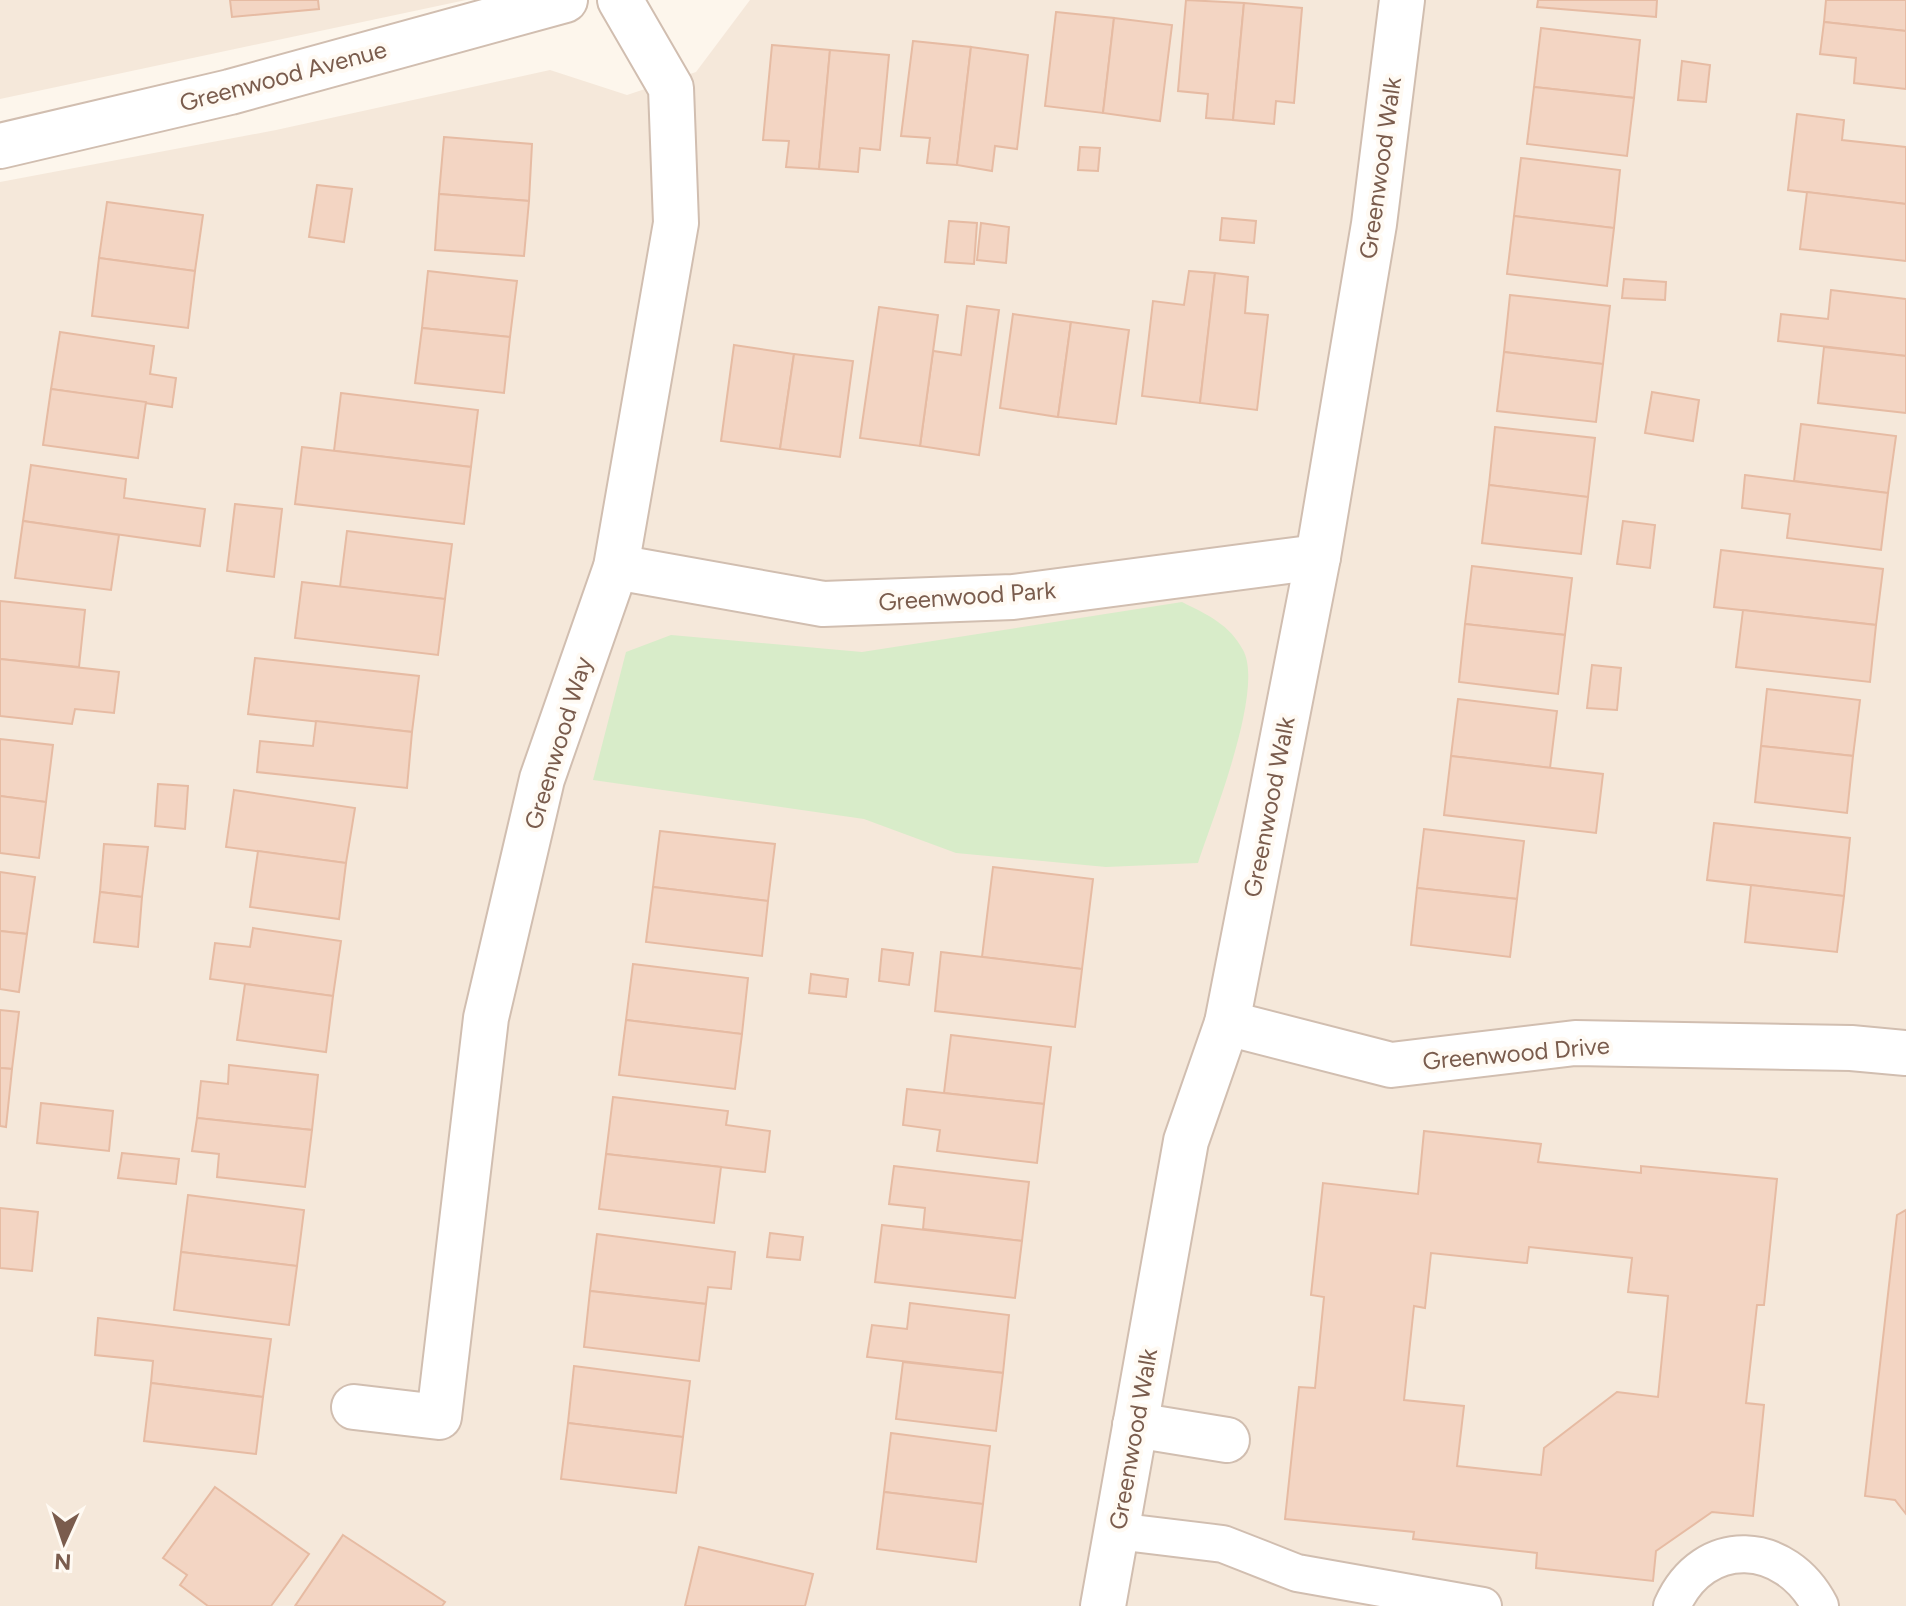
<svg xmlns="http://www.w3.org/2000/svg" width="1906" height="1606" font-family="Figtree,sans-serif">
<rect width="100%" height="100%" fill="#fdf6ec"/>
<g fill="#f5e8da">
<path d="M0,0H466L0,99Z"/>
<path d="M750,0H1906V1606H0V182L276,130L550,70L627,95L696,72Z"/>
</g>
<path fill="#d8ecc9" d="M1182,602C1208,615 1229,624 1243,650C1265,689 1212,820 1198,863L1106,867L956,853L864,819L593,780L626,652L671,635L862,652Z"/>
<g fill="#f3d5c3" stroke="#e6bba3" stroke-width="2" fill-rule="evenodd">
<path d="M230,0H318L319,9L232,17Z"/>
<path d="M1186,0L1244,3L1233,120L1206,118L1208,94L1178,91Z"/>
<path d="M1538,0H1657L1656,17L1537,7Z"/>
<path d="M1826,0H1906V31L1824,22Z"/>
<path d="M1244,3L1302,8L1294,103L1276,101L1274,124L1233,120Z"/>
<path d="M1056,12L1114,18L1103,113L1045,106Z"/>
<path d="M1114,18L1172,25L1160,121L1103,113Z"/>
<path d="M1824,22L1906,31V89L1854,83L1856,58L1820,54Z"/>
<path d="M1541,28L1640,40L1634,98L1534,87Z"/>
<path d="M913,41L971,47L957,165L927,163L930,138L901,136Z"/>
<path d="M772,45L830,50L819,169L786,167L789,141L763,140Z"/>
<path d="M971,47L1028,55L1017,149L995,146L992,171L957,165Z"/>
<path d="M830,50L889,55L880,150L860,148L858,172L819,169Z"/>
<path d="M1682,61L1710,65L1706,102L1678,100Z"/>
<path d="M1534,87L1634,98L1627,156L1527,144Z"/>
<path d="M1797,114L1844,120L1842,140L1906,147V204L1788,190Z"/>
<path d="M444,137L532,144L529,201L439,194Z"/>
<path d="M1080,147L1100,148L1098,171L1078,170Z"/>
<path d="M1521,158L1620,170L1614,228L1514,216Z"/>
<path d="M317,185L352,189L344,242L309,237Z"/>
<path d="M1807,192L1906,204V261L1800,249Z"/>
<path d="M439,194L529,201L524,256L435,250Z"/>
<path d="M107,202L203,215L195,271L99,258Z"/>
<path d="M1514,216L1614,228L1607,286L1507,274Z"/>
<path d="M1222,218L1256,221L1254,243L1220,240Z"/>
<path d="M949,221L977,223L974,264L945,262Z"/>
<path d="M981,223L1009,227L1006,263L977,260Z"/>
<path d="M99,258L195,271L188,328L92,316Z"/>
<path d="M428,271L517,281L510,337L422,328Z"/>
<path d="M1189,271L1215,273L1200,403L1142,396L1153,301L1184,305Z"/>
<path d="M1215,273L1248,277L1245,313L1268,315L1257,410L1200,403Z"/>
<path d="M1624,279L1666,282L1665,300L1622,298Z"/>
<path d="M1831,290L1906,299V356L1778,341L1781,314L1828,319Z"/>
<path d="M1510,295L1610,306L1603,364L1504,352Z"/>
<path d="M967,306L999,310L979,455L920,446L933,351L961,355Z"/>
<path d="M879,307L938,315L920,446L860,438Z"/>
<path d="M1013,314L1071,322L1058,417L1000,408Z"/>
<path d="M1071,322L1129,330L1116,424L1058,417Z"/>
<path d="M422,328L510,337L504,393L415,383Z"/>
<path d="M60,332L154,346L150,374L176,378L172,407L51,389Z"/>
<path d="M734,345L794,354L780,449L721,441Z"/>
<path d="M1824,347L1906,356V413L1818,403Z"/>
<path d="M1504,352L1603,364L1596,422L1497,411Z"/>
<path d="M794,354L853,361L840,457L780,449Z"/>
<path d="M51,389L146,402L138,458L43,445Z"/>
<path d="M1652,392L1699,400L1693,441L1645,433Z"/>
<path d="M341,393L478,410L471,467L334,451Z"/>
<path d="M1801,424L1896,436L1888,493L1794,481Z"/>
<path d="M1495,427L1595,438L1588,497L1489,485Z"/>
<path d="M302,447L471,467L464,524L295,504Z"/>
<path d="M31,465L126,479L124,498L205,509L200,546L23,521Z"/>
<path d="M1745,475L1888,493L1881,550L1787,538L1790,514L1742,508Z"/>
<path d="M1489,485L1588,497L1581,554L1482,543Z"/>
<path d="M235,504L282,509L274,577L227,571Z"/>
<path d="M23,521L119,535L111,590L15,578Z"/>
<path d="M1623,521L1655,525L1650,568L1617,564Z"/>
<path d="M347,531L452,544L445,599L340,587Z"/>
<path d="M1721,550L1883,569L1876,625L1714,607Z"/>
<path d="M1472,566L1572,578L1565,635L1465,624Z"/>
<path d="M302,582L445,599L438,655L295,638Z"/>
<path d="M0,601L85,610L79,667L0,659Z"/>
<path d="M1743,610L1876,625L1870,682L1736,667Z"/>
<path d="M1465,624L1565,635L1558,694L1459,682Z"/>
<path d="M255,658L419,676L412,732L248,714Z"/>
<path d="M0,659L119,672L114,713L75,709L72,724L0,716Z"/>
<path d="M1592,665L1621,668L1617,710L1587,708Z"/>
<path d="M1767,689L1860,700L1853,756L1761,746Z"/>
<path d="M1458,699L1557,711L1550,768L1451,756Z"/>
<path d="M316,721L412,732L407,788L257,772L260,741L313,746Z"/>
<path d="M0,739L53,745L46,802L0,796Z"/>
<path d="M1761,746L1853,756L1847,813L1755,802Z"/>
<path d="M1451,756L1603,774L1596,833L1444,815Z"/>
<path d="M158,784L188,786L185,829L155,826Z"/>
<path d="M234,790L355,808L346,863L226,847Z"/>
<path d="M0,796L46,802L39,858L0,853Z"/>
<path d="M1714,823L1850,838L1844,896L1707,880Z"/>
<path d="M1424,829L1524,841L1517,899L1417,888Z"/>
<path d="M660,831L775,844L768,901L653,887Z"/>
<path d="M104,844L148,847L142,897L100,892Z"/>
<path d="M258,851L346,863L339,919L250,907Z"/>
<path d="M993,867L1093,879L1082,969L982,957Z"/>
<path d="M0,872L35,877L27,934L0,931Z"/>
<path d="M1751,885L1844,896L1837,952L1745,942Z"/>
<path d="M653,887L768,901L762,956L646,942Z"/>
<path d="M1417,888L1517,899L1510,957L1411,945Z"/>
<path d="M100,892L142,897L138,947L94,942Z"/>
<path d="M253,928L341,941L333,996L210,979L215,943L250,947Z"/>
<path d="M0,931L27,934L19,992L0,989Z"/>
<path d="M882,949L913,953L909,985L879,981Z"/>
<path d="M941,952L1082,969L1075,1027L935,1011Z"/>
<path d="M633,964L748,978L742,1034L626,1020Z"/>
<path d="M811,974L848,979L846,997L809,993Z"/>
<path d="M245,984L333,996L326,1052L237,1040Z"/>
<path d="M0,1010L19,1012L12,1069L0,1068Z"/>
<path d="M626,1020L742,1034L735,1089L619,1075Z"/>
<path d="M951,1035L1051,1047L1044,1104L944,1093Z"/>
<path d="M229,1065L318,1075L312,1130L197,1118L201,1081L228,1084Z"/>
<path d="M0,1068L12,1069L6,1127L0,1126Z"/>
<path d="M907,1089L1044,1104L1037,1163L937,1151L940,1130L903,1125Z"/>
<path d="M613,1097L728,1111L726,1125L770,1131L765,1172L606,1154Z"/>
<path d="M41,1103L113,1111L109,1151L37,1143Z"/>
<path d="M197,1118L312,1130L305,1187L217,1177L219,1154L192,1151Z"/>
<path d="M1424,1131L1541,1144L1538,1162L1641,1173V1166L1777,1179L1764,1305H1757L1746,1403L1764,1405L1753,1516L1712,1512L1656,1551L1653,1581L1536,1568L1537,1553L1413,1539L1414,1532L1285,1519L1299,1387L1315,1388L1324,1297L1311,1295L1323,1183L1418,1194ZM1529,1247L1632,1258L1628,1292L1668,1296L1658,1397L1617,1392L1544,1448L1541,1475L1457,1466L1464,1406L1404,1400L1414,1306L1425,1308L1431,1253L1527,1263Z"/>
<path d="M122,1153L179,1159L176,1184L118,1178Z"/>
<path d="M606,1154L721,1167L714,1223L599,1209Z"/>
<path d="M894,1166L1029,1182L1022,1241L923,1229L925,1208L889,1204Z"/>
<path d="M188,1195L304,1210L297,1266L181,1252Z"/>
<path d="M0,1208L38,1212L32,1271L0,1268Z"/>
<path d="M1906,1210V1514L1895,1500L1865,1496L1897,1215Z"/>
<path d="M882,1225L1022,1241L1015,1298L875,1282Z"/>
<path d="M770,1233L803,1237L800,1260L767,1257Z"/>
<path d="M597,1234L735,1252L731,1289L708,1287L706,1304L590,1291Z"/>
<path d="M181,1252L297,1266L289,1325L174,1310Z"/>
<path d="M590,1291L706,1304L699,1361L584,1347Z"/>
<path d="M910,1303L1009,1315L1003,1373L867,1357L872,1325L907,1329Z"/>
<path d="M98,1318L271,1339L263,1397L151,1383L153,1361L95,1355Z"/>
<path d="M903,1362L1003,1373L996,1431L896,1419Z"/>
<path d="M574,1366L690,1381L683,1437L568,1423Z"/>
<path d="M151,1383L263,1397L256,1454L144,1441Z"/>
<path d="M568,1423L683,1437L676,1493L561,1479Z"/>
<path d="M891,1433L990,1446L983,1504L884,1492Z"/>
<path d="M215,1487L309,1554L271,1606H208L180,1585L187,1575L163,1558Z"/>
<path d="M884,1492L983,1504L976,1562L877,1549Z"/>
<path d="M343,1535L445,1602L442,1606H295Z"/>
<path d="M699,1547L813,1574L805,1606H685Z"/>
</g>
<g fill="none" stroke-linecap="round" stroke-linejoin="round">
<defs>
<g id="service">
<path d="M1116,1531L1223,1544L1297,1573L1483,1606"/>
<path d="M1672,1606C1704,1534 1786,1540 1820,1606"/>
</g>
<g id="minor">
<path d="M0,146L230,92L565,0"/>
<path d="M616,567L823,604L1013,597L1318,557"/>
<path d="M1227,1023L1391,1065L1575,1043L1851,1048L1906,1053"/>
<path d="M354,1407L439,1417L486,1018L542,779L616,567L676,223L671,88L620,0"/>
<path d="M1135,1425L1227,1440"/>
<path d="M1103,1606L1186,1141L1227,1023L1318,557L1374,224L1402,0"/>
</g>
</defs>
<use href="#service" stroke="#d1beb0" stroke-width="40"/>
<use href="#minor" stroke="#d1beb0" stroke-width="48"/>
<use href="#service" stroke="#fff" stroke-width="36"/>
<use href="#minor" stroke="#fff" stroke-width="44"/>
</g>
<g text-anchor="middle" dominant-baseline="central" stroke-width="8" stroke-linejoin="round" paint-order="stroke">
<g font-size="24" fill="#7a5c4d" stroke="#fffaf3">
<text transform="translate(283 76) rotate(-15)">Greenwood Avenue</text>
<text transform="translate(1380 168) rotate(-82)">Greenwood Walk</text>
<text transform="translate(967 596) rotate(-4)">Greenwood Park</text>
<text transform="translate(558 743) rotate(-73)">Greenwood Way</text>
<text transform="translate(1269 807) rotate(-79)">Greenwood Walk</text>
<text transform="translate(1516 1053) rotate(-5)">Greenwood Drive</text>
<text transform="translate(1133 1439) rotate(-80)">Greenwood Walk</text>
</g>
</g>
<g transform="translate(64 1542) rotate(183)" stroke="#fffaf3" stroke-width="6" paint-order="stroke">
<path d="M0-6L14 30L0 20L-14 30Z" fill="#7a5c4d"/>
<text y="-12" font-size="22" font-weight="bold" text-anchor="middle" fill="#7a5c4d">N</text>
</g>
</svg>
